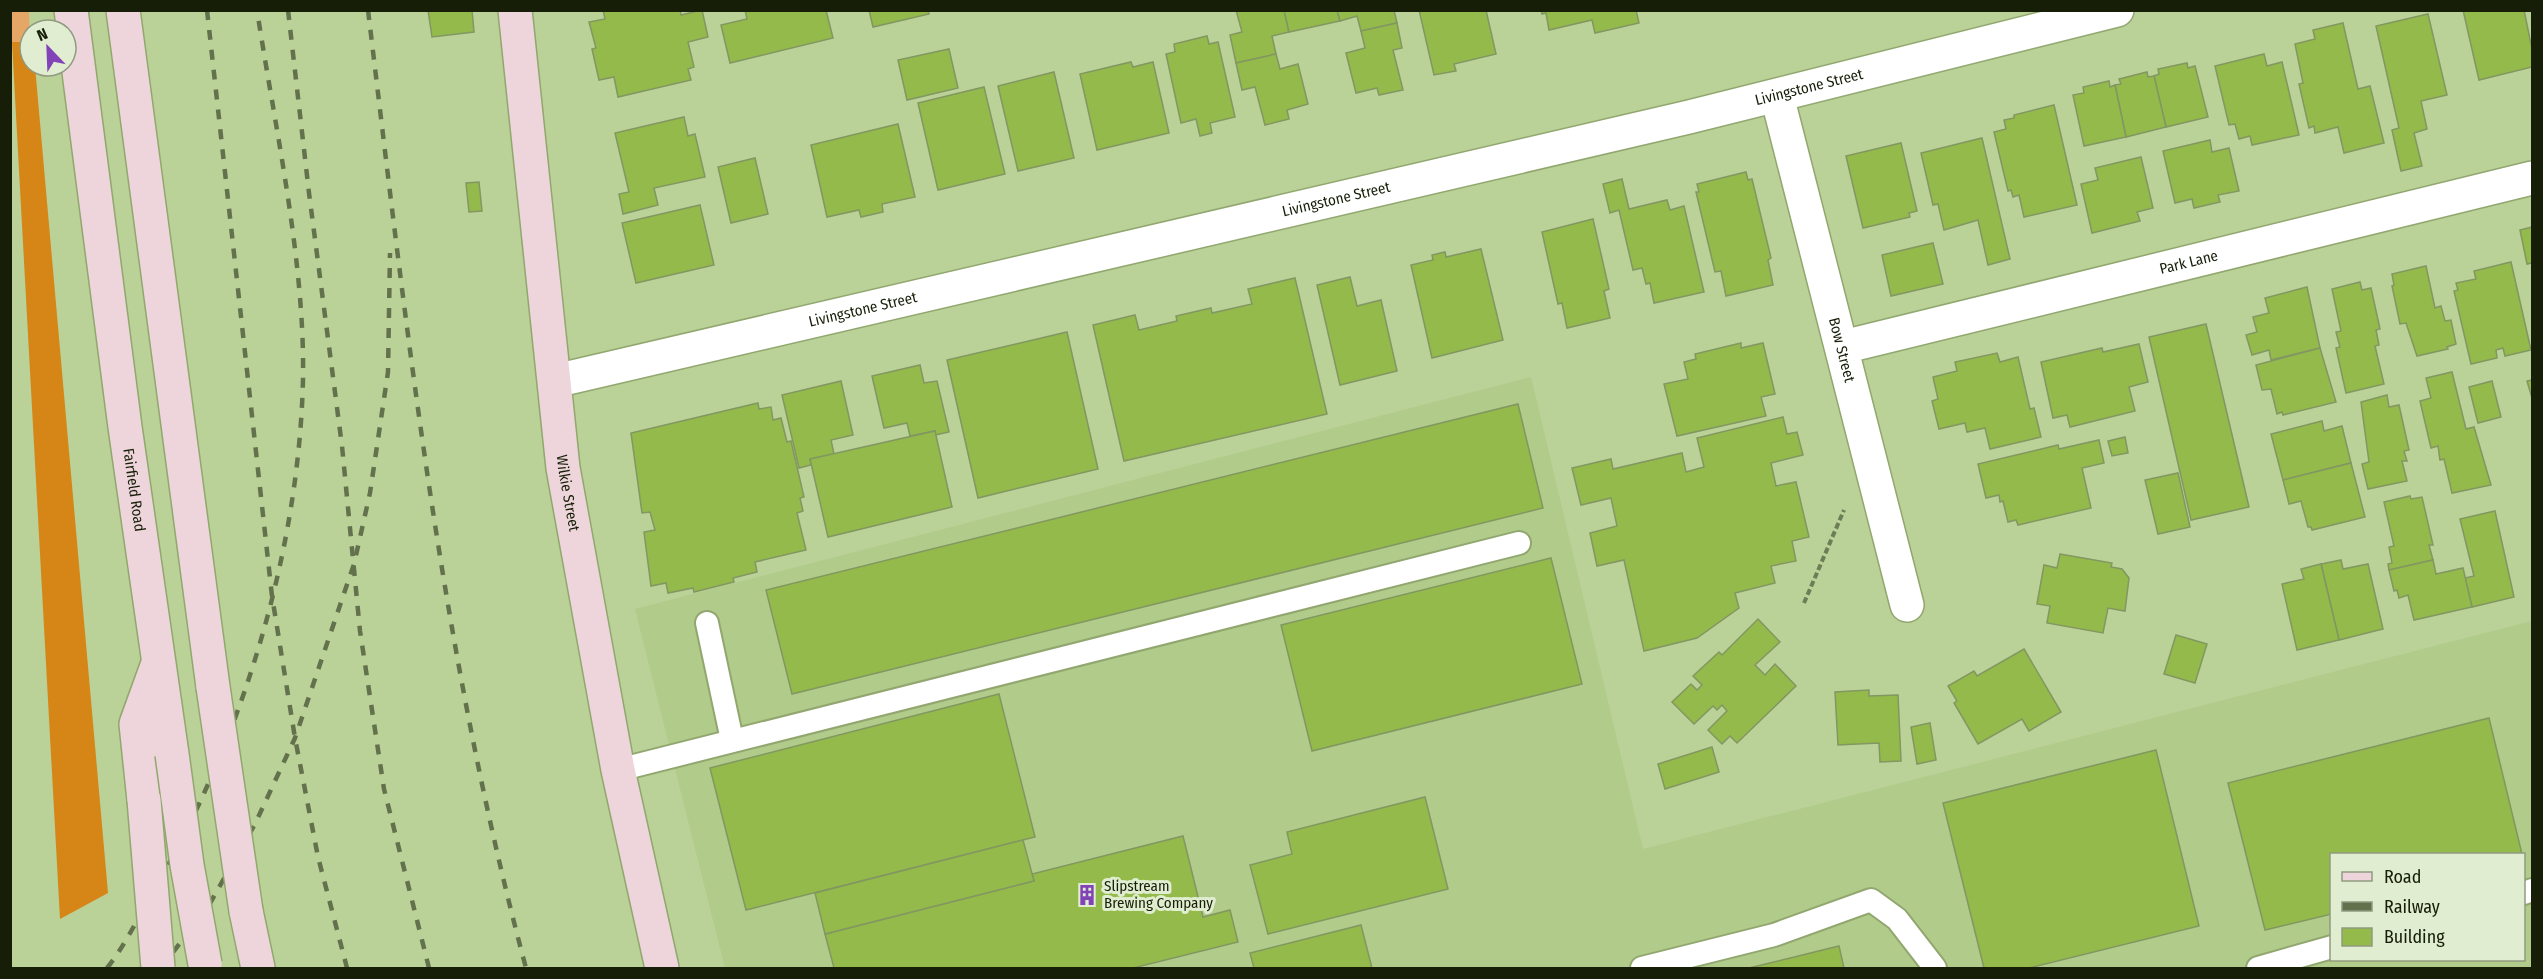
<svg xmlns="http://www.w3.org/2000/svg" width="2543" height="979" font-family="'Fira Sans Condensed',sans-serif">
<rect width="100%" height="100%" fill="#bad198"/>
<path fill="#b1cb8a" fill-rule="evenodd" d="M1531,377L1643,849L2532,621V968H725L635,609ZM2332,854H2524V960H2332Z"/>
<path fill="#e6a766" d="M11,11H29L30,42H11Z"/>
<path fill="#d68517" d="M12,42H30V66H35L108,893L60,919Z"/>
<g fill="#93ba4a" stroke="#829761" stroke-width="1.5">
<path d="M428,10H472L474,32L432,37Z"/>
<path d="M603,10H680L681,15L702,10L708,37L688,42L694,67L688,69L691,80L618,97L614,77L599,80L592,49L596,48L589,22L605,19Z"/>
<path d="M745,10H826L833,38L730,63L721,25L747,19Z"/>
<path d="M869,10H928L929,14L873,27Z"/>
<path d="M1236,10H1284L1289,32L1272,36L1276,54L1236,63L1230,35L1242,32Z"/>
<path d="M1284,10H1337L1340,21L1289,32Z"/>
<path d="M1337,10H1394L1397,23L1361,31L1357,16L1340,21Z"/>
<path d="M1419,10H1486L1496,54L1454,64L1456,71L1434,75Z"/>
<path d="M1541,10H1636L1639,23L1595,33L1592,20L1549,30L1546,13L1542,14Z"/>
<path d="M2463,10H2524L2532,49V67L2479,80Z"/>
<path d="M2428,14L2447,95L2421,101L2427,129L2414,133L2422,166L2401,171L2392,130L2399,128L2376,26Z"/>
<path d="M1397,23L1402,48L1393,50L1403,90L1379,95L1377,88L1356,93L1346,53L1365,48L1361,31Z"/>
<path d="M2343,23L2358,89L2370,86L2384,143L2344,153L2338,127L2315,133L2314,126L2309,128L2299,84L2303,83L2295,44L2315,39L2313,30Z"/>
<path d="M1207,36L1209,44L1218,42L1235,117L1210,123L1212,133L1200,136L1196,119L1181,123L1166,54L1175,52L1174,44Z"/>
<path d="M949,49L958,88L907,100L898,60Z"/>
<path d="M1276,54L1280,69L1298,64L1308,104L1287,110L1289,119L1265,125L1255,87L1242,90L1236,63Z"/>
<path d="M2264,54L2267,66L2282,62L2299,135L2252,145L2250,136L2239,139L2235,124L2229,125L2215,66Z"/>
<path d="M1131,62L1133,67L1153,62L1169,133L1097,150L1080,74Z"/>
<path d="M2187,63L2188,68L2195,66L2208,117L2166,127L2154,76L2159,74L2158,69Z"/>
<path d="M1054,72L1074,158L1018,171L998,86Z"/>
<path d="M2147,72L2148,77L2154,76L2166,127L2126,137L2115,85L2121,84L2119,79Z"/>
<path d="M2109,81L2110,87L2115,85L2126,137L2084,146L2073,95L2084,93L2083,87Z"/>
<path d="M984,87L1005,174L938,190L918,103Z"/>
<path d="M2054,105L2077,205L2024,217L2019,195L2013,197L2011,190L2008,191L1994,132L2006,129L2004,120L2014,118V115Z"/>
<path d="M684,117L688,136L695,134L705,177L654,188L658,205L623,214L619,194L629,192L615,133Z"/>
<path d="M898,124L915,197L882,204L883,212L861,217L859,210L827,217L811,145Z"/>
<path d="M1982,138L2010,259L1988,265L1978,220L1944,230L1938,204L1933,205L1921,153Z"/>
<path d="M2210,140L2212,152L2229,148L2239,191L2218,195L2220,202L2194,208L2192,199L2175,203L2163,151Z"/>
<path d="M1901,143L1917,211L1909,213L1910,217L1863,228L1846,156Z"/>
<path d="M2141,157L2153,208L2137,212L2140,221L2092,233L2081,184L2098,180L2095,168Z"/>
<path d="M755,158L768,214L731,223L718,167Z"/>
<path d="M1746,172L1748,180L1752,179L1771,258L1768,260L1773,285L1726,296L1721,271L1715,272L1696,192H1699L1697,184Z"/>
<path d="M1622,179L1629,209L1667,200L1670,210L1684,206L1704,292L1654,303L1650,283L1646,284L1642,268L1633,270L1619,210L1610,213L1603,184Z"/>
<path d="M479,182L482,211L469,212L466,183Z"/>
<path d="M700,205L714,265L636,283L622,223Z"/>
<path d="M1593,219L1609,289L1604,291L1610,318L1567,328L1562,303L1558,304L1542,232Z"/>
<path d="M2532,227V263L2527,264L2520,230Z"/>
<path d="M1933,243L1943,284L1891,296L1882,255Z"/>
<path d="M1481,249L1503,340L1432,358L1411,265L1433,260L1432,255L1445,252L1446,257Z"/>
<path d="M2511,262L2531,350L2505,356L2503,348L2496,350L2497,358L2471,364L2454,291L2458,290L2456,283L2476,279L2474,271Z"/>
<path d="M2426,266L2435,308L2441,306L2445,321L2451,320L2456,344L2447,347L2448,349L2417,356L2406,323L2400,324L2392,286L2394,285L2392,274Z"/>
<path d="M1350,277L1357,306L1381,300L1397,371L1340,385L1317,285Z"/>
<path d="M1295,278L1327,414L1124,461L1093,325L1135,315L1139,330L1177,321L1176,316L1211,308L1212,313L1252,304L1248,289Z"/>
<path d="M2360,282L2362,290L2371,288L2380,329L2376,330L2379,345L2375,346L2384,384L2346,393L2336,348L2340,347L2336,332L2341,331L2332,289Z"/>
<path d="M2307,287L2320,348L2271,360L2269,350L2252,355L2246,335L2257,332L2253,317L2269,313L2265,298Z"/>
<path d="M2206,324L2249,507L2191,520L2149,337Z"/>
<path d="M1067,332L1098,469L978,498L947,360Z"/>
<path d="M1741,343V348L1763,343L1775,394L1761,397L1766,416L1677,436L1664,384L1688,379L1684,362L1696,359L1695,354Z"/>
<path d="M2139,344L2148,382L2129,387L2135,411L2070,427L2067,415L2053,418L2041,362L2102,348L2103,352Z"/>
<path d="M2320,348L2336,402L2283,415L2282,412L2277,414L2271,389L2262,390L2256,365Z"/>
<path d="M1997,353L2000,362L2018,357L2030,409L2034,408L2041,437L1990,449L1985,428L1967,432L1965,423L1939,429L1932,401L1938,399L1933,377L1957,371L1955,362Z"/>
<path d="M920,365L924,383L937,381L949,432L935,435V431L910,436L907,423L884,428L872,376Z"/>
<path d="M2452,372L2466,429L2474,427L2491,485L2452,493L2444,459L2440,460L2438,446L2431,448L2420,401L2431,398L2426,378Z"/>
<path d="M2532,380V398L2527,381Z"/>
<path d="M841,381L853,435L831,440L834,454L810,459L811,465L799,468L782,395Z"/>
<path d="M2492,381L2501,417L2478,423L2469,387Z"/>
<path d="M2387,395L2389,407L2399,405L2409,450L2404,451L2407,461H2402L2407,481L2368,489L2362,464L2369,462L2361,402Z"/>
<path d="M758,403L759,409L771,407L773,420L781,418L787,442L791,441L804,497L800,498L803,511L797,513L806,550L755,562L757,572L733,578L734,582L694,592L693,588L668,593L666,583L651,586L644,532L655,530L650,512L642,513L631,433Z"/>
<path d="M1518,404L1543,508L792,694L766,590Z"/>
<path d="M1783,417L1787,434L1797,432L1803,455L1771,463L1776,486L1796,482L1809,537L1792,541L1796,561L1771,566L1775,583L1735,593L1739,608L1697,638L1644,651L1624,560L1597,566L1590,533L1617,526L1611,498L1581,505L1572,468L1611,459L1613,469L1682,453L1686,472L1704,467L1697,438Z"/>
<path d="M2322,421L2324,431L2342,426L2351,463L2283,480L2271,434Z"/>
<path d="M935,431L952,507L828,537L810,459Z"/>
<path d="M2125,437L2128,453L2112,456L2108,441Z"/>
<path d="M2099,440L2104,463L2082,468L2091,508L2018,525L2016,520L2008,522L2003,501L2000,502L1999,495L1986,498L1978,464L2058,445L2059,449Z"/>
<path d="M2351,463L2365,517L2312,530L2311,527H2308L2301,501L2289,504L2283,480Z"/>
<path d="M2178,473L2190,527L2158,534L2145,480Z"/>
<path d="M2410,496L2411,499L2422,497L2433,545H2429L2433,560L2389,570L2388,564L2392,563L2389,547L2394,546L2384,502Z"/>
<path d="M2495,511L2514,597L2472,607L2465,578L2474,576L2460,519Z"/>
<path d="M2060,554L2112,563L2111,567L2122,569L2129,578L2125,611L2108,608L2103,633L2047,623L2050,606L2037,604L2044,565L2057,568Z"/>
<path d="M1551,558L1582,684L1312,751L1281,625Z"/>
<path d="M2341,560L2343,569L2368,564L2383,629L2339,640L2321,564Z"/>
<path d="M2433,560L2436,574L2463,568L2472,607L2414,620L2408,595L2399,598L2397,590L2394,591L2389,570Z"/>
<path d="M2321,564L2339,640L2297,650L2282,584L2304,579L2301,569Z"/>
<path d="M1758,619L1780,642L1755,665L1765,675L1775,664L1796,686L1737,743L1730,736L1722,744L1708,730L1727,711L1722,705L1717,710L1713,706L1694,724L1672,702L1691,684L1697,690L1702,685L1693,676L1719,652L1722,655Z"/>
<path d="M2176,635L2207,644L2195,683L2164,674Z"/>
<path d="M2024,649L2061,712L2029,731L2022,719L1978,744L1954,703L1957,701L1948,686L1974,671L1977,676Z"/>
<path d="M1869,690V696L1898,695L1901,761L1880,762L1879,743L1838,745L1835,692Z"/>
<path d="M999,694L1035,837L746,910L710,768Z"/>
<path d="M2489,718L2522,854H2332V914L2265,930L2228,783Z"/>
<path d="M1930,723L1936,760L1917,764L1911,727Z"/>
<path d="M1712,747L1719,772L1665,789L1658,764Z"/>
<path d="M2156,750L2199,926L2029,968H1984L1943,803Z"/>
<path d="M1425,797L1448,889L1268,934L1250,865L1292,854L1287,832Z"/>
<path d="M1183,836L1203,917L1230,910L1238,942L1133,968H834L825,934L1034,881L1032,874Z"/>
<path d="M1023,840L1034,881L825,934L815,893Z"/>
<path d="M1361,925L1372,968H1254L1250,953Z"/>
<path d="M1839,946L1844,968H1749Z"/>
</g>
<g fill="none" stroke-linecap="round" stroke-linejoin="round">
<defs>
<g id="lane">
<path d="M707,623L732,740"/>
<path d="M618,770L1519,543"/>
<path d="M2524,893L2532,890"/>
<path d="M1642,968L1774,935L1871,900L1897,919L1935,968"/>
<path d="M2258,968L2332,947"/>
</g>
<g id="street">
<path id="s1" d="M1777,96L1907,605"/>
<path id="s2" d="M1843,347L2532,178"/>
<path id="s3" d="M555,381L1689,117L2117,10"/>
</g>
<g id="secondary">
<path id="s4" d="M71,10L125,427L172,754"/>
<path d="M123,10L213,687"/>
<path id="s5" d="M515,10L563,468L618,770L662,968"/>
<path d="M144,800L136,724L157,666"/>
<path d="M246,911L258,968"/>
</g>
</defs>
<use href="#lane" stroke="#91a76f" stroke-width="26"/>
<use href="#street" stroke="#91a76f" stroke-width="36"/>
<use href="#secondary" stroke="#91a76f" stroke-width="36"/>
<path stroke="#6d7d55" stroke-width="4" stroke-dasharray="6 3" stroke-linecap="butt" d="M1804,603L1844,510"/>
<use href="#lane" stroke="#fff" stroke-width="22"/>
<use href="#street" stroke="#fff" stroke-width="33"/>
<use href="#secondary" stroke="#eed5db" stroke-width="33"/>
<g stroke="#63724c" stroke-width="4.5" stroke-dasharray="10 10" stroke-linecap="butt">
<path d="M207,10L272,596L295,738L318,857L347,968"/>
<path d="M288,10L309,193L342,446L360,631L384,789L429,968"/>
<path d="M368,10C407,332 442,656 526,968"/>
<path d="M107,968C124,947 137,920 151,895C240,745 299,555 303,379C305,261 275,128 257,10"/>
<path d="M161,968L209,905L255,824L295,738L354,564L370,493L388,372L390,253"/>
</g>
<defs>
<g id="secondary-bridge">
<path d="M213,687L246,911"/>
<path d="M172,754L187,865L205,964"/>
<path d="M144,800L158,968"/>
</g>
</defs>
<use href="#secondary-bridge" stroke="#91a76f" stroke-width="36" stroke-linecap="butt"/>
<use href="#secondary-bridge" stroke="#eed5db" stroke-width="33"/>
</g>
<defs>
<symbol id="building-bare" viewBox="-9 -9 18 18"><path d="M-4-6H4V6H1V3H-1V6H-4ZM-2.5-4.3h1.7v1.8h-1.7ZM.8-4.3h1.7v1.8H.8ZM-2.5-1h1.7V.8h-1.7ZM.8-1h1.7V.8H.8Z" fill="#8343b8" stroke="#e1edd0" stroke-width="2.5" paint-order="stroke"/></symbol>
</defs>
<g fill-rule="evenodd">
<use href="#building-bare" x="1072" y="880" width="30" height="30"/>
</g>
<g text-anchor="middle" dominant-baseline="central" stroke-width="6" stroke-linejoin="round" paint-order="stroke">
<g font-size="15" fill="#161e08" stroke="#e1edd0">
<text stroke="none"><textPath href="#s3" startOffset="1288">Livingstone Street</textPath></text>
<text stroke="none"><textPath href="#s3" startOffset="802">Livingstone Street</textPath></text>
<text stroke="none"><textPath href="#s2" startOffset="356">Park Lane</textPath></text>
<text stroke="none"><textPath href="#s3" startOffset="316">Livingstone Street</textPath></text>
<text stroke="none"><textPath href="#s1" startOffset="262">Bow Street</textPath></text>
<text stroke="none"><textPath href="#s4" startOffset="484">Fairfield Road</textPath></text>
<text stroke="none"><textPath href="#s5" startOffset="486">Wilkie Street</textPath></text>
</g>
<g font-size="15" fill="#161e08" stroke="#e1edd0" text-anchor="start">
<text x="1104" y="886">Slipstream<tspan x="1104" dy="17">Brewing Company</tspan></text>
</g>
</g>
<rect width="2543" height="979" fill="none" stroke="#161e08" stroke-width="24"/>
<rect x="2330" y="853" width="195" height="108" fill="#e1edd0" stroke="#909a80" stroke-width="1.5"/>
<rect x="2342" y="872" width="30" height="9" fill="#eed5db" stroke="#909a80" stroke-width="1.5"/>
<text x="2384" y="883" font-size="18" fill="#161e08">Road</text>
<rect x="2342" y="902" width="30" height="9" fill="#63724c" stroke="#909a80" stroke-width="1.5"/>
<text x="2384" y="913" font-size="18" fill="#161e08">Railway</text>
<rect x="2342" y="928" width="30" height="18" fill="#93ba4a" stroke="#909a80" stroke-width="1.5"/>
<text x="2384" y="943" font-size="18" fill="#161e08">Building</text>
<g transform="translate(48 48) rotate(337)"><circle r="28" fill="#e1edd0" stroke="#909a80" stroke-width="1.5"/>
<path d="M0-4.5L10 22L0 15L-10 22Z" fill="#8343b8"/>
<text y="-9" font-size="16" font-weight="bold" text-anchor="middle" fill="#161e08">N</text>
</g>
</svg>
